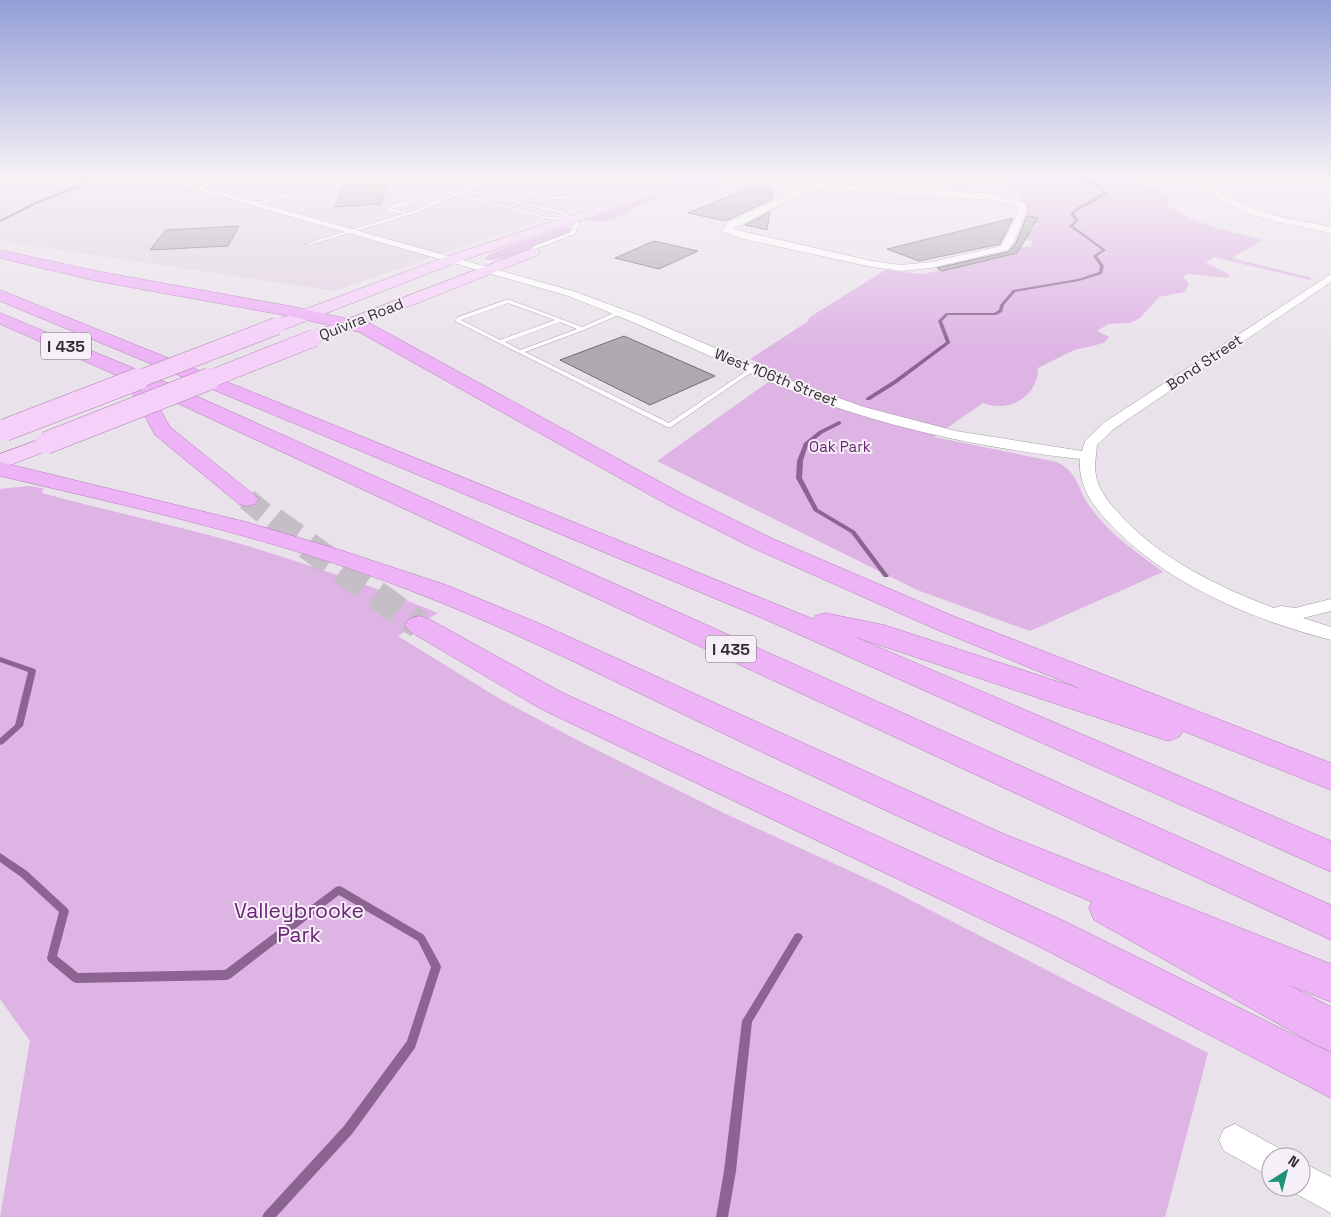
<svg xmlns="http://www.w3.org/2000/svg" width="1331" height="1217" font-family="'Space Grotesk',sans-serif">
<rect width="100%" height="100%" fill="#eae2eb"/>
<path fill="#e1d4e3" d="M0,179H646L662,182L529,223L335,291L0,241Z"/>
<g fill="#deb4e4">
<path d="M699,179L702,180C685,186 667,193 650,200C632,208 609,228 587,219Z"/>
<path d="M1002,179H1131L1167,195L1168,205C1188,223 1237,233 1263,240L1232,258L1313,278L1309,280L1214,257L1206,263L1229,274L1228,278L1188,274L1183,277L1189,284L1185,292L1159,297L1140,318L1130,323L1108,324L1097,331L1109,337L1104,343L1074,350L1038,368C1038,397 1009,413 983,403L934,437L1057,462C1078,472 1078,490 1090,507C1109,534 1138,553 1163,572L1030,631L917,590L657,461L781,373L750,359L807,322L810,317L885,270L923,274L1019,252V248L1031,246L1032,241L1020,237L1031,232L1038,224L1025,215L1020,193Z"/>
<path d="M566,227L571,228L568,233C554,241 497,265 484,259L491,253Z"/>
<path d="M27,486L43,488L42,493C111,512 181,526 248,546C312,566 377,587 438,613L398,636L500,699L583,743L724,813L887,888L1208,1053L1165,1217H0L30,1041L0,999V489Z"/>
</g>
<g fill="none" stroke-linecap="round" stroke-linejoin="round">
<g fill="#8c6491" fill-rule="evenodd">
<path d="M86,179H90L83,186L39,203L0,222V220L37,201L81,184Z"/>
<path d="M1077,179H1082L1098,183L1107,193L1102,197L1077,211L1074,214L1079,220L1073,226L1106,250L1097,256L1104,266L1102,274L1079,281L1015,292L1004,305L1002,312L996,315H948L942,321L950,342V343L897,383L870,400H866V398L893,381L946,342L938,321L946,313H994L999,310L1000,305L1013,290L1078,279L1099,272L1100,266L1093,256L1102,250L1069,226L1075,220L1070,214L1078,207L1103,193L1096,185Z"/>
<path d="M839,421L841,422V424L823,433L808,445L803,461L802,478L818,509L855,531L888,575L889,576L888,577H884L851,533L814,511L796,478L797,461L804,443L819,431Z"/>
<path d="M0,657L35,669L36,671L23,726L3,744L0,745V738L15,725L28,672L0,662Z"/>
<path d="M0,853L27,871L67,908L69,911L57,956L78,973L225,970L336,887L339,886L342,887L424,935L440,964L441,967L415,1048L352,1134L276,1217H262L264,1213L344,1126L407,1041L431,967L418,941L339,895L231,978L227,980L76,983L72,981L48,961L47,958L59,912L21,877L0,862Z"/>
<path d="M798,933L801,934L803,937L801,940L752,1022L736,1171L728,1217H716L724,1171L742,1021L795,934Z"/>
</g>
</g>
<g fill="#afa8b0" stroke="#716b72">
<path d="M387,184L381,204L335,207L343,185Z"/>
<path d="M754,186L773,190L772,199L726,221L688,213Z"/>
<path d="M770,212L767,230L745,225Z"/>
<path d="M1027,216L1038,218L1017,253L942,271L937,268L1008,252L1016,243Z"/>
<path d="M1013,218L1000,244L919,261L887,249Z"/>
<path d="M239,226L228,246L150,250L166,230Z"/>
<path d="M654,241L698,251L659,269L615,258Z"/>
<path d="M624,336L715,376L650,405L560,360Z"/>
</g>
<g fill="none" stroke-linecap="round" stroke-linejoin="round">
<path stroke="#c5bec6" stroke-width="22" stroke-dasharray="22 11" stroke-linecap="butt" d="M247,499L275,523"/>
<path stroke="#c5bec6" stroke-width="28" stroke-dasharray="28 14" stroke-linecap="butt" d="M273,521L419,625"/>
<defs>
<g id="service">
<path d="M418,179H422L424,184L456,193L462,190L452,188L446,184L449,179H453L449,183C470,196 475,179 493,179L487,182L552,197H562L574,193V195L563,199H552L484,184L470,190L562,211L579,223L575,234L538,248L527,255H525V253L534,246L571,232L575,223L571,221L548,219L457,195L416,213L309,245L305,244L403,214L388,211L390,206L417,198L435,202L453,194L421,186ZM466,191L560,213L567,218L548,217L460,194ZM417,200L431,204L408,213L392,209Z"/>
<path d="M220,181L245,188L251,187L292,186L294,187L295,191L288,196L254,205L253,203L286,194L291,191L290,188L251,189L222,196L221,194L240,189L220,183L195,188L193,187Z"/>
<path d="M875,190L877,191V196L906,198L904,199L875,198L853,195L855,194L873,196V191Z"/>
<path d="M506,300H510L582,327L619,311H623V313L584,330L525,352L669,423L751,368L756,369L671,427H667L455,321L458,317ZM508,303L555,320L500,340L461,320ZM560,322L577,329L520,350L505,342Z"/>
</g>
<g id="minor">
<path d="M160,179H173L573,291L638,315L799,384L864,407L956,431L1082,451L1085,441L1105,422L1331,274V282L1115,428L1097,445C1096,458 1093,470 1098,483C1103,497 1114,508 1124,519C1166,562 1219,587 1274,608L1281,606L1295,608L1331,599V611L1303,618L1331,627V640C1250,619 1167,584 1109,523C1092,505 1078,485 1080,459C992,449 905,432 821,402C734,370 652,327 565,295Z"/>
<path d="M755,179L994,194L1025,203L1027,210L1014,242L1008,250L931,268L901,271L872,267L744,239L724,232L722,230L728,222L793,191L796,187ZM804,188L994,200L1018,206L1019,210L1001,246L931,262L901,265L872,261L733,229L799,195Z"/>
<path d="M1198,179H1206C1237,213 1289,218 1331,227V233C1286,223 1228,218 1198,179Z"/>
<path d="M1235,1124L1282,1150L1285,1157H1271V1177L1224,1151L1219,1140L1224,1129Z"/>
<path d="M1301,1162L1331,1177V1213L1289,1190L1288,1187H1301Z"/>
</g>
<g id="primary">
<path d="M680,179H698L696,182L458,262L283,330H271L268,326L271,322L448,256Z"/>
<path d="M712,179H729L680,200L676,201L670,197L672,194Z"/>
<path d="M533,248L538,249L540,252L538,255L320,342H308L305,338L308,334Z"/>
<path d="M46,437L54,438L57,443L54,448L0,469V454Z"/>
</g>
<g id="motorway">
<path d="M0,250L96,271L289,306L371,324L684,495L771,538L953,616L1331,763V790L1183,731L1179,737L1168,741L855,637L1331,841V872L762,618L0,301V290L813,619L815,616L825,613L884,625L1084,690L933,628L753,548L668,505L359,332L289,316L96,281L0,258Z"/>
<path d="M0,313L138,370L1331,905V940L149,390L170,427L259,499L255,504L247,506L239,504L155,435L125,379L0,324Z"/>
<path d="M0,462L246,522L340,550L446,585L543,625L1004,834L1331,964V1002L1289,985L1331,1007V1051L1316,1045L1094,920L1089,908L1092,902C948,842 808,774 668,707C583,666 498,624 409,590C277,539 137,508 0,476Z"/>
<path d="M419,616L429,619L563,693L1064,921L1331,1053V1098L1036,945L541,709L409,631L405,625L409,619Z"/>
</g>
</defs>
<use href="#service" stroke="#a099a1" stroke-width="1"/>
<use href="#minor" stroke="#a099a1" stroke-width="1"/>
<use href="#primary" stroke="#ac83b1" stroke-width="1"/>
<use href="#motorway" stroke="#ac83b1" stroke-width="1"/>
<use href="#service" fill="#fff" fill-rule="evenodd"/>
<use href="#minor" fill="#fff" fill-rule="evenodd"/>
<use href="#primary" fill="#f5d1fa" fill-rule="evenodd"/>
<use href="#motorway" fill="#eeb2f7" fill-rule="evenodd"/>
<defs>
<g id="primary-bridge-far1">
<path d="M134,381L277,326"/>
<path d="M205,381L314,338"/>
</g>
<g id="primary-bridge">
<path d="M5,430L138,379"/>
<path d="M46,443L209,379"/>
</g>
</defs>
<use href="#primary-bridge-far1" stroke="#ac83b1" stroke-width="18" stroke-linecap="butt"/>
<use href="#primary-bridge" stroke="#ac83b1" stroke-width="23" stroke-linecap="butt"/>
<use href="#primary-bridge-far1" stroke="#f5d1fa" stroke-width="17"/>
<use href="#primary-bridge" stroke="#f5d1fa" stroke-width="22"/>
</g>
<linearGradient id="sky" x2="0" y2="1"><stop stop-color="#939ed6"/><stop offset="0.51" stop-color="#f6f2f6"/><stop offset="1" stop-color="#f6f2f6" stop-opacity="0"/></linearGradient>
<rect width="1331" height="349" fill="url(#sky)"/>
<g text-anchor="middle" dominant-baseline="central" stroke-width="4" stroke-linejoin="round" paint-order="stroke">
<g font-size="15" fill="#302d30" stroke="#f7eff8">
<text transform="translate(361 319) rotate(-22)">Quivira Road</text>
<text transform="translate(1204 362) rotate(-34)">Bond Street</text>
<text transform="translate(776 377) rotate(22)">West 106th Street</text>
</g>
<g font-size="15" fill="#692574" stroke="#f7eff8">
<text x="840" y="446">Oak Park</text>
</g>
<g fill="#f7eff8" stroke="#6c676c" stroke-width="1">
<rect x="41" y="332.5" width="50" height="27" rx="4"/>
<rect x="706" y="635.5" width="50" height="27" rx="4"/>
</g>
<g font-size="16" font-weight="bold" fill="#302d30">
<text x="66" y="346">I 435</text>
<text x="731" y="649">I 435</text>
</g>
<g font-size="21" fill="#692574" stroke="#f7eff8">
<text x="299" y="910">Valleybrooke<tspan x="299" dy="24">Park</tspan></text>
</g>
</g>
<g transform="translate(1286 1172) rotate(36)"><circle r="24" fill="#f7eff8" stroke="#a7a1a8"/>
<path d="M0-4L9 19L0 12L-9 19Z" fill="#1c9377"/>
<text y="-8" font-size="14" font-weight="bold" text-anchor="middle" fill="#302d30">N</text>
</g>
</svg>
